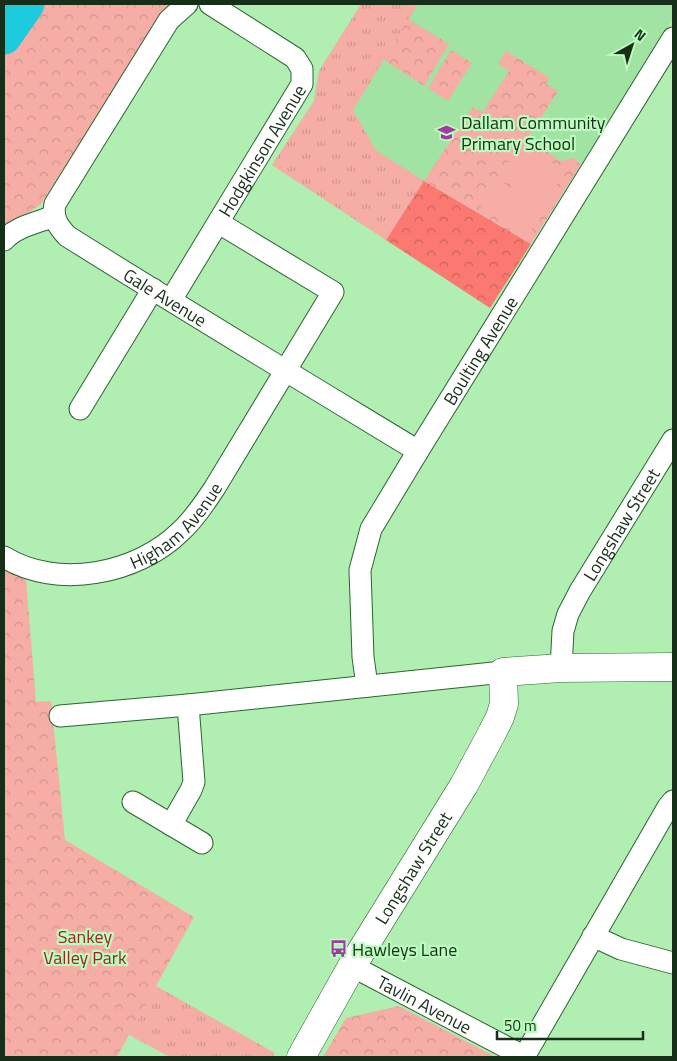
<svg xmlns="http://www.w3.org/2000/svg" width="677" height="1061" font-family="'Titillium Web',sans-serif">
<defs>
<pattern id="grass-tufts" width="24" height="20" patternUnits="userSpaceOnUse" patternTransform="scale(1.25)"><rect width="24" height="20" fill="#f5ada6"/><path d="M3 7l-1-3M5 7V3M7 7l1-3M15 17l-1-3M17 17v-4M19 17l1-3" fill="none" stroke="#d1958e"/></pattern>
<pattern id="forest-crowns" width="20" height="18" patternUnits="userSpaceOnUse" patternTransform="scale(1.25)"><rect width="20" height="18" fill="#fb7971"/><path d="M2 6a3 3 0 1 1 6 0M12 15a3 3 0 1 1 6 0" fill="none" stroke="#ca645c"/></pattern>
<pattern id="park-crowns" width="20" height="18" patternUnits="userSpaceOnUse" patternTransform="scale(1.25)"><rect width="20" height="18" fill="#f5ada6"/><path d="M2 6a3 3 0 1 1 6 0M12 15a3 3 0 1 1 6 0" fill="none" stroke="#d1958e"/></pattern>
</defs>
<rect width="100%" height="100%" fill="#b0eeb2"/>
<path fill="#a0e3a2" d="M361,4H673V18L490,308L272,165L314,101L319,71Z"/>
<g fill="url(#grass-tufts)">
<path d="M361,4H418L353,110L376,150L424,181L386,240L272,165L314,101L319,71Z"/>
<path d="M156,986L275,1053L272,1057H170L129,1035Z"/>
</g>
<path fill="url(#forest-crowns)" d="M424,181L531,244L490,308L386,240Z"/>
<g fill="url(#park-crowns)">
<path d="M4,4H169L41,204L4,229Z"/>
<path d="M408,19L449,44L424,86L384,60Z"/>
<path d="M451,50L472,63L448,101L428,88Z"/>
<path d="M506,51L550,78L546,84L558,91L527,139L561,161L573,158L581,164L531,244L424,181L473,107L483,112L509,71L498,64Z"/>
<path d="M4,566L26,579L36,702L51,701L65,840L194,917L117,1057H4Z"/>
<path d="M399,1006L496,1057H323L346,1018Z"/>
</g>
<g fill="#f5ada6">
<path d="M520,143L565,171L544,205L499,177Z"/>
<path d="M497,179L545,209L528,236L480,208Z"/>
</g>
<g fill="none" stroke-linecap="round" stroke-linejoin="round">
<path stroke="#1ccbdc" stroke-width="35" d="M4,37L27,4"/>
<defs>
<g id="street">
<path id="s1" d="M187,4L169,20L55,204C52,218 58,226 67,236C183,309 301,380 418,451"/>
<path d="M4,240C17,226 37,223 54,216"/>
<path id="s2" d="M171,300L302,84V69L295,58L210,4"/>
<path d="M80,409L153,289"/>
<path id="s3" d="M4,557C57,590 138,574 181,531C194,519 204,504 214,489L333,292L219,223"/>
<path id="s4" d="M561,668L563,631L568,614L580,591L673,440"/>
<path id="s5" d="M367,686L363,657L360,570L371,529L418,451L673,38"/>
<path d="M60,716L188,705L503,672"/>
<path d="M133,802L202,843"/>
<path d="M171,825L191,790L194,782L188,705"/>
<path d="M593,936L621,949L673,963"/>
<path id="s6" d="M352,966L525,1057"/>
<path d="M524,1057L668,807L673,801"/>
</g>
<g id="secondary">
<path id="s7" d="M301,1057L352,966L464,785L492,733L500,717L504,704L503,672L561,668L673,667"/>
</g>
</defs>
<use href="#street" stroke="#2b6631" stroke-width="23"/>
<use href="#secondary" stroke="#2b6631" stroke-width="29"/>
<use href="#street" stroke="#fff" stroke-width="21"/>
<use href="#secondary" stroke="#fff" stroke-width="28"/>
</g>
<defs>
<symbol id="school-bare" viewBox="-9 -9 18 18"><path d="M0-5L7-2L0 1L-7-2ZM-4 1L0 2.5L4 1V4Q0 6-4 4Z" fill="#9e3ca4" stroke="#bdfcbf" stroke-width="2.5" paint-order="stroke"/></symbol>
<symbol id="bus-bare" viewBox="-9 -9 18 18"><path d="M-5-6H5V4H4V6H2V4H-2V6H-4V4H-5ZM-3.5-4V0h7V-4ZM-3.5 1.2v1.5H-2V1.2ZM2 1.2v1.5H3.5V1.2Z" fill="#9e3ca4" stroke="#bdfcbf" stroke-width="2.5" paint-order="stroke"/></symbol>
</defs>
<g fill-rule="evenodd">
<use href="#school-bare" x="434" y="120" width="25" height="25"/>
<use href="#bus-bare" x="326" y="936" width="25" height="25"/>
</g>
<g text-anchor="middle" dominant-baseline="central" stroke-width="4.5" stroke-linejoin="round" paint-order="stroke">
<g font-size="18" fill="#172f19" stroke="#bdfcbf" text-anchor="start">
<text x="461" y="122">Dallam Community<tspan x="461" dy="21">Primary School</tspan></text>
<text x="352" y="949">Hawleys Lane</text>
</g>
<g font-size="18" fill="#172f19" stroke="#bdfcbf">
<text stroke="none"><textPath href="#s2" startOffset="175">Hodgkinson Avenue</textPath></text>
<text stroke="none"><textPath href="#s1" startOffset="392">Gale Avenue</textPath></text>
<text stroke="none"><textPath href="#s5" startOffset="368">Boulting Avenue</textPath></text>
<text stroke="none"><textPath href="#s3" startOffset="191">Higham Avenue</textPath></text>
<text stroke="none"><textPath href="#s4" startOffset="159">Longshaw Street</textPath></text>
<text stroke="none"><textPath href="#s7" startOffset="220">Longshaw Street</textPath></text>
<text stroke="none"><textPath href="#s6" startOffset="82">Tavlin Avenue</textPath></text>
</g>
<g font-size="18" fill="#992526" stroke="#bdfcbf">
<text x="85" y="936">Sankey<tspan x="85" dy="21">Valley Park</tspan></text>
</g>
</g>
<rect width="677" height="1061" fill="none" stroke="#172f19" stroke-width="10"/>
<g transform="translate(632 45) rotate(39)" stroke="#bdfcbf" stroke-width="4" paint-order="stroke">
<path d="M0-4L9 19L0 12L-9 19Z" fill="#172f19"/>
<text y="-8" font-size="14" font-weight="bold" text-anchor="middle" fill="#172f19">N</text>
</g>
<path d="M497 1031v8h146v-8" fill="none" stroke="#172f19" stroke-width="2.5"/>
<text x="504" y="1031" font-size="15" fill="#172f19" stroke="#bdfcbf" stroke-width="4" paint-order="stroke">50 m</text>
</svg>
